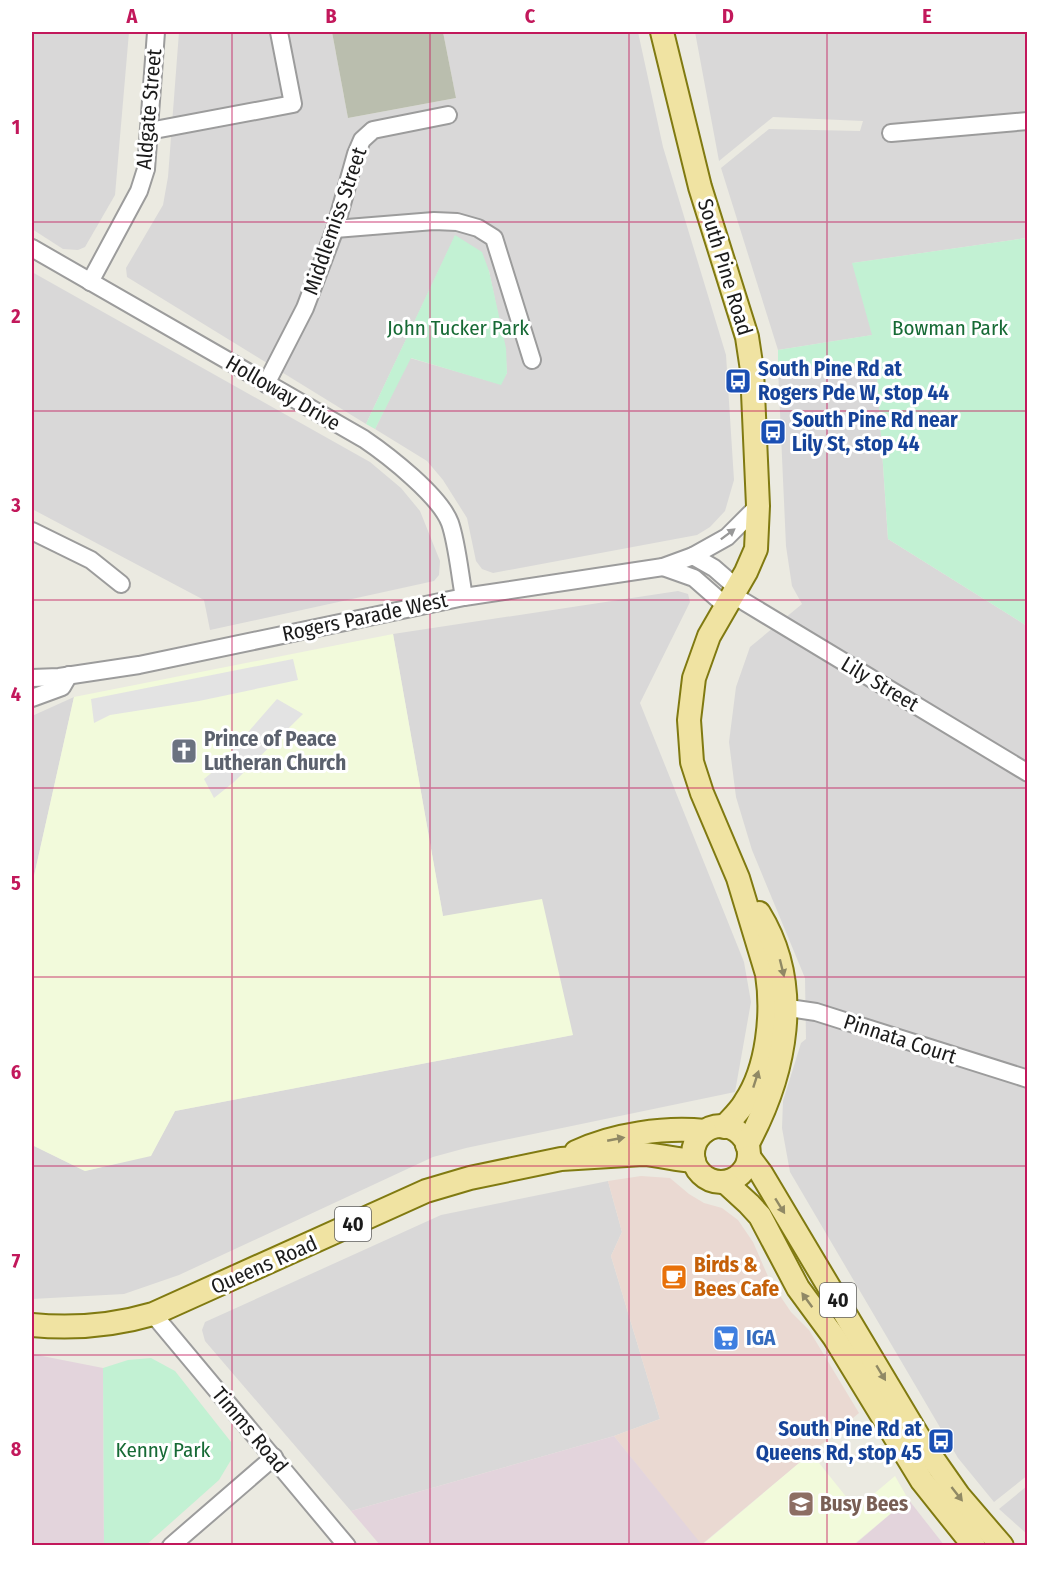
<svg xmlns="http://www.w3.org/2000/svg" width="1059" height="1577" font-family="'Fira Sans Condensed',sans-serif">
<rect width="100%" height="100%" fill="#ebeae1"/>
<g fill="#d9d8d8">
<path d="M32,32H129L115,195L85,247L78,250L63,249L32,229Z"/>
<path d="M179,32H332L348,118L456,98L443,32H638L663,147L726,355L734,480L725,511L710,527L697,535L493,573L482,569L476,561L467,518L443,480L427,461L375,429L410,358L500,384L507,373L505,348L489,271L455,236L366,424L127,277L126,268L163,205L168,177Z"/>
<path d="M695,32H1027V238L853,263L873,335L778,350L721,168L769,129L860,131L863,121L773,117L719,161Z"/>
<path d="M32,272L370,462L401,488L420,511L440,561L439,575L434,581L210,630L204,600L32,509Z"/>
<path d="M876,362L888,539L1027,626L1028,1475L994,1502L958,1458L790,1172L782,1128L783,1101L801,1043L806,1039L805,978L752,850L736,797L729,742L736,687L750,647L802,604L792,586L786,546L778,368Z"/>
<path d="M678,591L688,594L690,602L640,703L744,962L751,1002L735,1092L466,1148L433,1157L179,1275L124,1294L32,1299V1145L85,1171L151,1155L175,1111L573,1035L443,916L393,634Z"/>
<path d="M74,697L32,885V716Z"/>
<path d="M608,1181L622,1232L611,1256L660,1419L614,1436L351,1511L205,1341L202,1330L205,1322L441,1215Z"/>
<path d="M1027,1486V1534L999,1509Z"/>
</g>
<path fill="#ead9d2" d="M641,1176L670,1178L689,1194L704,1203L722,1208L738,1220L753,1242L770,1281L791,1312L809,1330L859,1413L701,1545L614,1436L660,1419L611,1256L622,1232L608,1181Z"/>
<g fill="#e3d4dc">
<path d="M32,1354L103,1368L104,1545H32Z"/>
<path d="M614,1436L702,1545H380L351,1511Z"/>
<path d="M908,1499L944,1545L853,1546Z"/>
</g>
<g fill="#f2fadb">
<path d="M393,634L443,916L542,899L573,1035L175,1111L151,1156L85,1171L32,1145V885L74,697Z"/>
<path d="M811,1453L856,1509L895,1476L908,1499L853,1545H702Z"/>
</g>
<path fill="#babeae" d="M332,32H443L456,98L348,118Z"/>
<g fill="#c2f1d3">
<path d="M455,235L482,252L489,271L506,348L507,373L501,385L411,358L375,429L366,424Z"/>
<path d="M1027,238H1028L1027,626L888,539L876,362L778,368V350L872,335L852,263Z"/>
<path d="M151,1358L175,1371L231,1442V1460L219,1480L146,1545H104L103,1368L128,1360Z"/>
</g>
<g fill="#e3e3e3">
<path d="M293,659L298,680L199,701L110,715L94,723L91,699Z"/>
<path d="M277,699L303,714L234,782L214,798L204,779L215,770Z"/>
</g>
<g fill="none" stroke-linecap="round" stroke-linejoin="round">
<defs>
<g id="minor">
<path d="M149,131L293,104L279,32"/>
<path d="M891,133L1028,121"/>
<path d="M335,229L434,221L457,222L478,228L494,238L532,360"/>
<path d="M32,248L364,439C389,456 440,496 450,523C457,543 460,576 464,597"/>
<path d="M90,282L139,191L146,169L156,32"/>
<path d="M266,384L305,308L335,229L356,154L362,140L373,130L448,115"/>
<path d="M32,531L91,560L121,584"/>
<path d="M693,556L727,537L758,506"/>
<path d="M663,567L694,578L726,606"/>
<path d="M733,595L1028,773"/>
<path d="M32,678L59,677L139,665L464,597L663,567L693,556L714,568L737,588"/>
<path d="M32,698L62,687L69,675"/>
<path d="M775,1006L816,1012L1028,1079"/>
<path d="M153,1314L347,1546"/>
<path d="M171,1546L274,1457"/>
</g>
<g id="major">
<path d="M662,32L700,187L747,337L752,370L758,506L756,549L746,572L709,636L694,678L689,720L692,762L702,793L738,878L767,974C773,1013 768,1068 745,1102C740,1111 731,1119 724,1127"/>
<circle cx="721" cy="1154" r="28"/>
<path d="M747,1145C786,1073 804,986 759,913"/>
<path d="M576,1152C613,1134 665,1127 705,1131"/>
<path d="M749,1157L761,1173L924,1446L959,1496L1002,1546"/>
<path d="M725,1182L749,1204L760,1216L798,1288L834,1337L922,1481L974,1546"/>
<path d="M32,1325C74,1329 112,1326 153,1314L426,1191L470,1178L561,1159L643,1154C660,1155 676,1160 694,1161"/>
</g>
</defs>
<use href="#minor" stroke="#9c9c9c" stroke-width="20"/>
<use href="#major" stroke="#807a11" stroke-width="26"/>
<use href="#minor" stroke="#fff" stroke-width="16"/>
<use href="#major" stroke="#f0e3a2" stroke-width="22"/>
</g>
<defs><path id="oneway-solid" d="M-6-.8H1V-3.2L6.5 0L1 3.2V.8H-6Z" transform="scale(1.5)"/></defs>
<use fill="#989898" href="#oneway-solid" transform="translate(728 534) rotate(-37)"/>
<g fill="#908965">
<use href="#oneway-solid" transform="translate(782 968) rotate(76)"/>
<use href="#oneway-solid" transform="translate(756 1079) rotate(-72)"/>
<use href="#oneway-solid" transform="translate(616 1139) rotate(-11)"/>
<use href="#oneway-solid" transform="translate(780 1206) rotate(58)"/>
<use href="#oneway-solid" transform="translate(807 1300) rotate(-126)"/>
<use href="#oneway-solid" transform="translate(881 1373) rotate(59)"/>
<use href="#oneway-solid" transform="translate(957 1494) rotate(52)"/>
</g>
<path fill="none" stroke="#c2185b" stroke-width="1.5" stroke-opacity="0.55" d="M232,32V1546M430,32V1546M629,32V1546M827,32V1546M32,222H1028M32,411H1028M32,600H1028M32,788H1028M32,977H1028M32,1166H1028M32,1355H1028"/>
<defs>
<symbol id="bus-square" viewBox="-11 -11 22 22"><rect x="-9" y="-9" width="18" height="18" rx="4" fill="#1a4fb4" stroke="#fff"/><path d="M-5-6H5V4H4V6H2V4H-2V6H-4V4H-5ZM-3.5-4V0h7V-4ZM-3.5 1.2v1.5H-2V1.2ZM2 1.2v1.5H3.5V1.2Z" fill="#fff"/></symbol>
<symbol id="church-square" viewBox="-11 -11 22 22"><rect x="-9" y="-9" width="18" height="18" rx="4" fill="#6b7280" stroke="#fff"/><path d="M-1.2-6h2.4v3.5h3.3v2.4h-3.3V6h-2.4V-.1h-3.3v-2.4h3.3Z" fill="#fff"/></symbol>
<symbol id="cafe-square" viewBox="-11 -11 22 22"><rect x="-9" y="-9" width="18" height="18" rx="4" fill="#e8710a" stroke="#fff"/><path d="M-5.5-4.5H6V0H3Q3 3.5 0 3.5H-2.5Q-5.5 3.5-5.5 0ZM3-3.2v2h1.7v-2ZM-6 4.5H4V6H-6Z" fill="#fff"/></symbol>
<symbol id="supermarket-square" viewBox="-11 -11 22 22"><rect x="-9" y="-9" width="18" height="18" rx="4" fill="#3f7fe0" stroke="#fff"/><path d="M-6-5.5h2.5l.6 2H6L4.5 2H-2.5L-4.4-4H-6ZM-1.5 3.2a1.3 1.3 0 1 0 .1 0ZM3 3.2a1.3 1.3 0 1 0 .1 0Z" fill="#fff"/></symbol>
<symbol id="school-square" viewBox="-11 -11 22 22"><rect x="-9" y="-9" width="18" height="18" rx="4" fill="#8d6e63" stroke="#fff"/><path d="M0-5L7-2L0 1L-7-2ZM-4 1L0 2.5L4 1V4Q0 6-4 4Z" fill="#fff"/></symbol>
</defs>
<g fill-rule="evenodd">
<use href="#bus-square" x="723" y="366" width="30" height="30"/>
<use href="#bus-square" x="758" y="417" width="30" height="30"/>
<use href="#church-square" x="169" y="736" width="30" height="30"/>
<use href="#cafe-square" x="659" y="1262" width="30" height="30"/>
<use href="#supermarket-square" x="711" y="1323" width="30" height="30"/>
<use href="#bus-square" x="926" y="1426" width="30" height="30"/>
<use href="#school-square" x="786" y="1489" width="30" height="30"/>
</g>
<g text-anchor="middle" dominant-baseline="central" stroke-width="6" stroke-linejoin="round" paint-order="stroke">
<g fill="#fff" stroke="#5f5f5f" stroke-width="1.5">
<rect x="335" y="1207" width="36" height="34" rx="4.5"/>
<rect x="820" y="1283" width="36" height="34" rx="4.5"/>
</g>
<g font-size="20" font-weight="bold" fill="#1b1b1b">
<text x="353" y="1224">40</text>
<text x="838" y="1300">40</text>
</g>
<g font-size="21" fill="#1b1b1b" stroke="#fff">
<text transform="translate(149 109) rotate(-85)">Aldgate Street</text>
<text transform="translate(335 221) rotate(-71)">Middlemiss Street</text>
<text transform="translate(725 267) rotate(73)">South Pine Road</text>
<text transform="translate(283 393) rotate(30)">Holloway Drive</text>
<text transform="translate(365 617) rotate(-12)">Rogers Parade West</text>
<text transform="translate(880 684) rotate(31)">Lily Street</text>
<text transform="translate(900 1039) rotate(18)">Pinnata Court</text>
<text transform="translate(264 1265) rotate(-24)">Queens Road</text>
<text transform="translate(250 1430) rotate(50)">Timms Road</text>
</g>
<g font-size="21" fill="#176a35" stroke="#fff">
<text x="458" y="328">John Tucker Park</text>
<text x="950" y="328">Bowman Park</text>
<text x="163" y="1450">Kenny Park</text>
</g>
<g font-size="21" font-weight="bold" fill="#164399" stroke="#fff" text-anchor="start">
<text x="758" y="369">South Pine Rd at<tspan x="758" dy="24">Rogers Pde W, stop 44</tspan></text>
<text x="792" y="420">South Pine Rd near<tspan x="792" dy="24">Lily St, stop 44</tspan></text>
<text x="922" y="1429" text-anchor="end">South Pine Rd at<tspan x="922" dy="24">Queens Rd, stop 45</tspan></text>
</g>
<g font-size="21" font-weight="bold" fill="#5b616d" stroke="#fff" text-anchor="start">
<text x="204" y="739">Prince of Peace<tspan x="204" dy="24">Lutheran Church</tspan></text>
</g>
<g font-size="21" font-weight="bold" fill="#c56008" stroke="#fff" text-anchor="start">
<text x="694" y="1265">Birds &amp;<tspan x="694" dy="24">Bees Cafe</tspan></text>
</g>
<g font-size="21" font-weight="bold" fill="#366cbe" stroke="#fff" text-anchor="start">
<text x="746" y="1338">IGA</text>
</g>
<g font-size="21" font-weight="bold" fill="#785e54" stroke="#fff" text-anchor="start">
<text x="820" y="1504">Busy Bees</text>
</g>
</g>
<rect width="1059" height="1577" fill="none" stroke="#ffffff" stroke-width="66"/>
<rect x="33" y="33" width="993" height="1511" fill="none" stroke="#c2185b" stroke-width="2"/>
<g font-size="20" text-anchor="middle" font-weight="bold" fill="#c2185b">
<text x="132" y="23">A</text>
<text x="331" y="23">B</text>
<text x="530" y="23">C</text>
<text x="728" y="23">D</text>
<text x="927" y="23">E</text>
<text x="16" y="134">1</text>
<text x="16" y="323">2</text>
<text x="16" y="512">3</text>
<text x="16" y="701">4</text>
<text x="16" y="890">5</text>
<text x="16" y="1079">6</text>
<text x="16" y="1268">7</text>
<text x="16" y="1456">8</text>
</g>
</svg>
